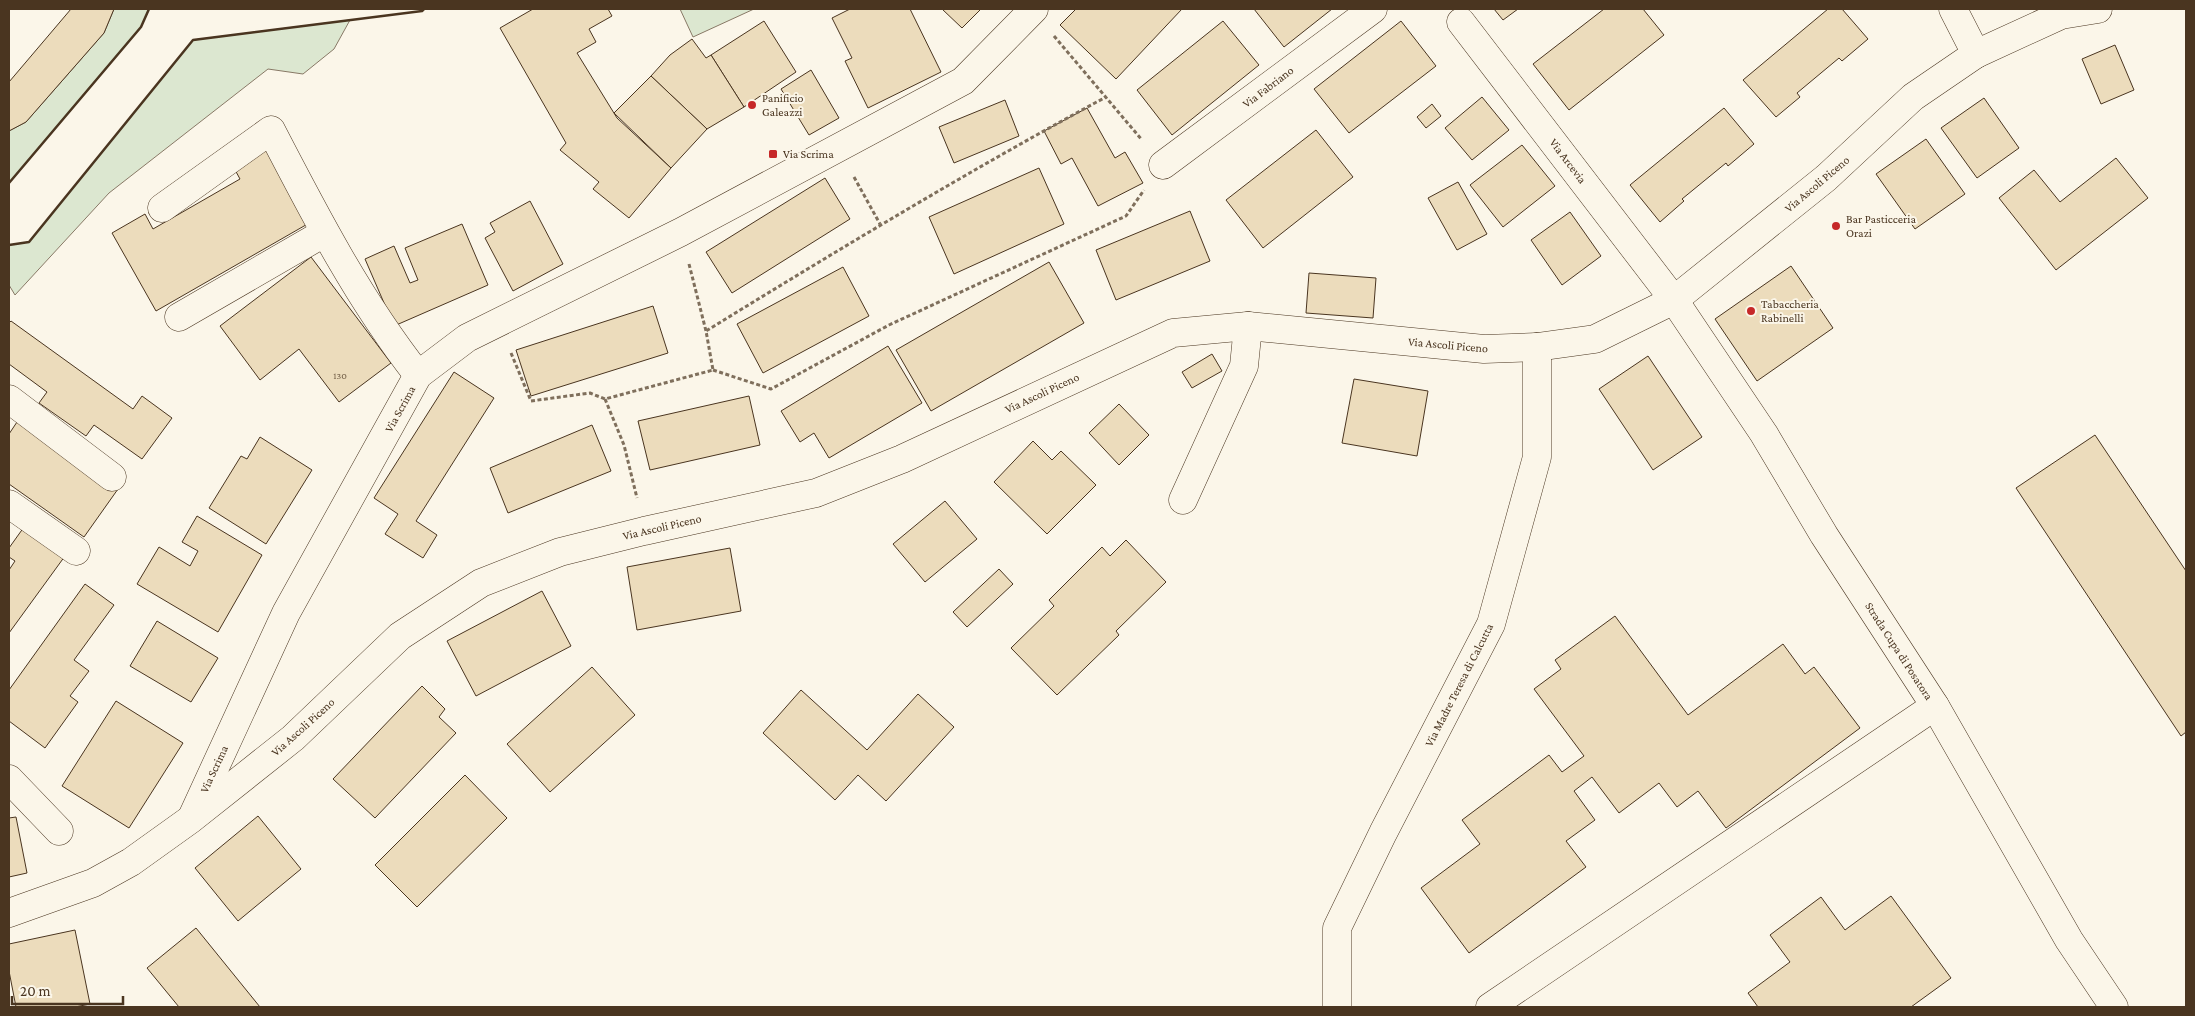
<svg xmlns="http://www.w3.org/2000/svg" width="2195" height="1016" font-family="'Crimson Pro',serif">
<rect width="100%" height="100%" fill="#fbf6e9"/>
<g fill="#dce7d0" stroke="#887966">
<path d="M114,9H149L141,27L9,183V131L26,122L104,33Z"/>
<path d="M680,9H754L693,37Z"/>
<path d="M350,20L334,49L303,74L268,69L109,193L15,295L9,285V245L29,242L193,40Z"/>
</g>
<g fill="#ecdcbc" stroke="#4a3520">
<path d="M71,9H114L104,33L26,122L9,131V82Z"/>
<path d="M533,9H608L612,16L589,29L596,42L577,53L617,118L671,168L629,218L593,189L599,182L560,150L566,143L500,28Z"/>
<path d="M850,9H910L941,72L868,108L845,61L852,58L832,18Z"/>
<path d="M942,9H981L962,28Z"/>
<path d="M1076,9H1182L1116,79L1060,25Z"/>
<path d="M1254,9H1332L1284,47Z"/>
<path d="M1494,9H1518L1503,20Z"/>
<path d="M1604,9H1643L1664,35L1569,110L1533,64Z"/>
<path d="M1828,9H1842L1868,39L1842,61L1839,58L1797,93L1800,97L1776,117L1743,80Z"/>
<path d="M764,21L796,72L744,107L711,55Z"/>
<path d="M1223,21L1259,65L1172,135L1137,90Z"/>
<path d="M1401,21L1436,66L1349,133L1314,89Z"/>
<path d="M692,39L706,58L711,55L744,107L707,129L651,76L670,55Z"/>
<path d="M2115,45L2134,90L2101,104L2082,59Z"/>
<path d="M811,70L839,118L809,135L781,89Z"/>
<path d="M651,76L707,129L671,168L614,113Z"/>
<path d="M1482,97L1509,130L1472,160L1445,128Z"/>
<path d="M1984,98L2019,148L1977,178L1941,128Z"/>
<path d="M1005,100L1019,136L954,163L939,127Z"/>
<path d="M1432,104L1441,116L1426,128L1417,117Z"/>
<path d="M1087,108L1115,158L1125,152L1143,183L1098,206L1072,158L1061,164L1044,131Z"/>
<path d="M1724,108L1754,144L1728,166L1726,163L1682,199L1684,201L1660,222L1630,185Z"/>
<path d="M1316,130L1353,177L1263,248L1226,200Z"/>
<path d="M1926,139L1965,194L1915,229L1876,174Z"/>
<path d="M1522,145L1555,186L1503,227L1470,185Z"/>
<path d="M269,148L311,222L156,311L112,233L145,214L153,229L240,179L234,168Z"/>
<path d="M2116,158L2148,198L2056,270L1999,198L2034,170L2060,202Z"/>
<path d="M1039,168L1064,224L954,274L929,217Z"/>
<path d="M825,178L850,219L732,293L706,252Z"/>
<path d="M1458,182L1487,234L1457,250L1428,198Z"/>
<path d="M530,201L563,264L513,291L485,238L495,232L490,223Z"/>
<path d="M1190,211L1210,261L1116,300L1096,250Z"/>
<path d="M1570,212L1601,256L1562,285L1531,240Z"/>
<path d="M462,224L488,285L394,326L365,259L394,246L410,283L418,280L405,248Z"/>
<path d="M311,257L391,363L339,402L299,349L260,380L220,326Z"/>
<path d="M1049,262L1084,323L931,411L896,350Z"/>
<path d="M1791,266L1833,328L1757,381L1715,319Z"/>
<path d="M843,267L869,316L763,373L737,324Z"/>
<path d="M1309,273L1376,278L1373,318L1306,313Z"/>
<path d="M653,306L668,353L531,396L516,350Z"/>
<path d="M11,321L133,409L142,396L172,418L142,459L94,425L86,436L39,403L47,392L9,364V323Z"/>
<path d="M888,346L922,403L829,458L814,433L800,442L781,411Z"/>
<path d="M1212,354L1222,371L1192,388L1182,372Z"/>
<path d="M1648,356L1702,437L1653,470L1599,389Z"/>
<path d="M454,372L494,398L416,521L437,535L423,558L385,534L398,514L374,498Z"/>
<path d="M1354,379L1428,391L1417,456L1342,443Z"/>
<path d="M749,396L760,445L650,470L638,421Z"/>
<path d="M1119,404L1149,435L1119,465L1089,433Z"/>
<path d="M19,419L118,489L84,537L9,484V434Z"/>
<path d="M592,425L611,471L508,513L490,468Z"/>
<path d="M2095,435L2186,571V732L2181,736L2016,488Z"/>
<path d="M260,437L312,470L266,544L209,508L241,456L247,459Z"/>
<path d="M1033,441L1052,460L1061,451L1096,485L1047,534L994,482Z"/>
<path d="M945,501L977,539L925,582L893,544Z"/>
<path d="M197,516L262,555L218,632L137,584L159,547L190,566L198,551L182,542Z"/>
<path d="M24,527L65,556L9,633V570L15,561L9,557V548Z"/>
<path d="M1126,540L1166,582L1116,631L1119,635L1057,695L1011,648L1054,606L1049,600L1102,547L1110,556Z"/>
<path d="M730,548L741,611L637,630L627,567Z"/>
<path d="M999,569L1013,584L967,627L953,612Z"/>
<path d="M85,584L114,605L74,660L89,671L70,696L78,702L45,748L9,721V690Z"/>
<path d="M542,591L571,646L476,696L447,641Z"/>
<path d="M1615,616L1688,715L1783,644L1805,674L1814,667L1860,728L1726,828L1698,791L1677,807L1659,783L1619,813L1592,777L1574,791L1595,820L1566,841L1586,867L1469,953L1421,888L1480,844L1462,820L1549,755L1562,772L1584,756L1534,689L1561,669L1555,660Z"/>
<path d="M157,621L218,658L191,702L130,666Z"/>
<path d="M592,667L635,715L550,792L507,744Z"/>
<path d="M422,686L445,709L439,717L456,733L375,818L333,779Z"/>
<path d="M801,690L867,750L918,694L954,727L886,801L858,775L835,800L763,733Z"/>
<path d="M116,701L183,743L129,828L62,786Z"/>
<path d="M465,775L507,818L417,907L375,865Z"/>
<path d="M258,816L301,869L238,921L195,868Z"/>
<path d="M16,817L27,873L9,877V818Z"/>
<path d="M1891,896L1951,978L1911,1007H1758L1748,993L1790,962L1770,935L1821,897L1845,930Z"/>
<path d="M196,928L260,1007H179L147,968Z"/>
<path d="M75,930L90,1004L75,1007H16L9,971V944Z"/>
</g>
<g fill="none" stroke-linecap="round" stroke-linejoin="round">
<defs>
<g id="minor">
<path d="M1953,9L1976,54"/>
<path d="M1461,22L1674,300L1764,434L1824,535L1935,706L2069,940L2114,1007"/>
<path d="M1163,165L1373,9"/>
<path d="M162,208L271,130C315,215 359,300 418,375"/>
<path d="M179,317L324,233"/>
<path d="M9,399L112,477"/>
<path d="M1183,500L1244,366L1248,326"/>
<path d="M9,504L76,551"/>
<path d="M9,779L59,831"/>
<path d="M193,815L286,613L418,375L467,338L681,232L963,81L1034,9"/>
<path d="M9,913L93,883L131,862L191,819L293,738L400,636L481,583L560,552L644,531L816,493L902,459L1173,333L1248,326L1484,349L1537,347L1595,339L1674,300L1826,178L1913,97L1976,54L2061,15L2098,9"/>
<path d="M1337,1007V928L1383,833L1491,624L1537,457V347"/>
<path d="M1490,1007L1935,706"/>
</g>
</defs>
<use href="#minor" stroke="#4a3520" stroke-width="29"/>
<g stroke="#7f6f5c" stroke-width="3" stroke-dasharray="4 2.5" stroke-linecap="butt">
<path d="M1054,36L1142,140"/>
<path d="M854,177L880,224"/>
<path d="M689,264L706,331"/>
<path d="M511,353L531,401L590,393L605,399L713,370L706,331C838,250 970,170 1106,97"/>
<path d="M713,370L771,389L889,325L1126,216L1144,190"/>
<path d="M605,399L624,445L637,498"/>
</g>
<use href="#minor" stroke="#fbf6e9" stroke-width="28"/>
<g stroke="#4a3520" stroke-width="2.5">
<path d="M9,183L141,27L149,9"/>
<path d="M9,245L29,242L193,40L422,11L424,9"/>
</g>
</g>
<g fill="#c62828" stroke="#fbf6e9" stroke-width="2">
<circle cx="752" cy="105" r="5"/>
<rect x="768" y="149" width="10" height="10" rx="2.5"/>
<circle cx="1836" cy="226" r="5"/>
<circle cx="1751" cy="311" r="5"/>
</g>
<g text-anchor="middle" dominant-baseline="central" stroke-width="4" stroke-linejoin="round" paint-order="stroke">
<g font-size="10" fill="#725f47">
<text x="340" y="375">130</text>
</g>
<g font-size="12" fill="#4a3520" stroke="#fbf6e9">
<text transform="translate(1268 87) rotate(-37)">Via Fabriano</text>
<text transform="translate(1568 161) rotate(53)">Via Arcevia</text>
<text transform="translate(1817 184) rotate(-40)">Via Ascoli Piceno</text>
<text transform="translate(1448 345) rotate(5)">Via Ascoli Piceno</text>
<text transform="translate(1042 393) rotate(-25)">Via Ascoli Piceno</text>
<text transform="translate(400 409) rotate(-61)">Via Scrima</text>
<text transform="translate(662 527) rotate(-13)">Via Ascoli Piceno</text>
<text transform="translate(1899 651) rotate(57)">Strada Cupa di Posatora</text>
<text transform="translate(1459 685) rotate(-63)">Via Madre Teresa di Calcutta</text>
<text transform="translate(303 727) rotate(-42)">Via Ascoli Piceno</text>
<text transform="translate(214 769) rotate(-65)">Via Scrima</text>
</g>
<g font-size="12" fill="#4a3520" stroke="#fbf6e9" text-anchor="start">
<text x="762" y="98">Panificio<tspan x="762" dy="14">Galeazzi</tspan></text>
<text x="783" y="154">Via Scrima</text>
<text x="1846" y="219">Bar Pasticceria<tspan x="1846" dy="14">Orazi</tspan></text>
<text x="1761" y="304">Tabaccheria<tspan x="1761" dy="14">Rabinelli</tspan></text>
</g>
</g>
<rect width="2195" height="1016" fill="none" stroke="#4a3520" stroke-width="20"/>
<path d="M12 996v8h111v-8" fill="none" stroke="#4a3520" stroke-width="2.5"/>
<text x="20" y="996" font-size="15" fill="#4a3520" stroke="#fbf6e9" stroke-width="4" paint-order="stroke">20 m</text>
</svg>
